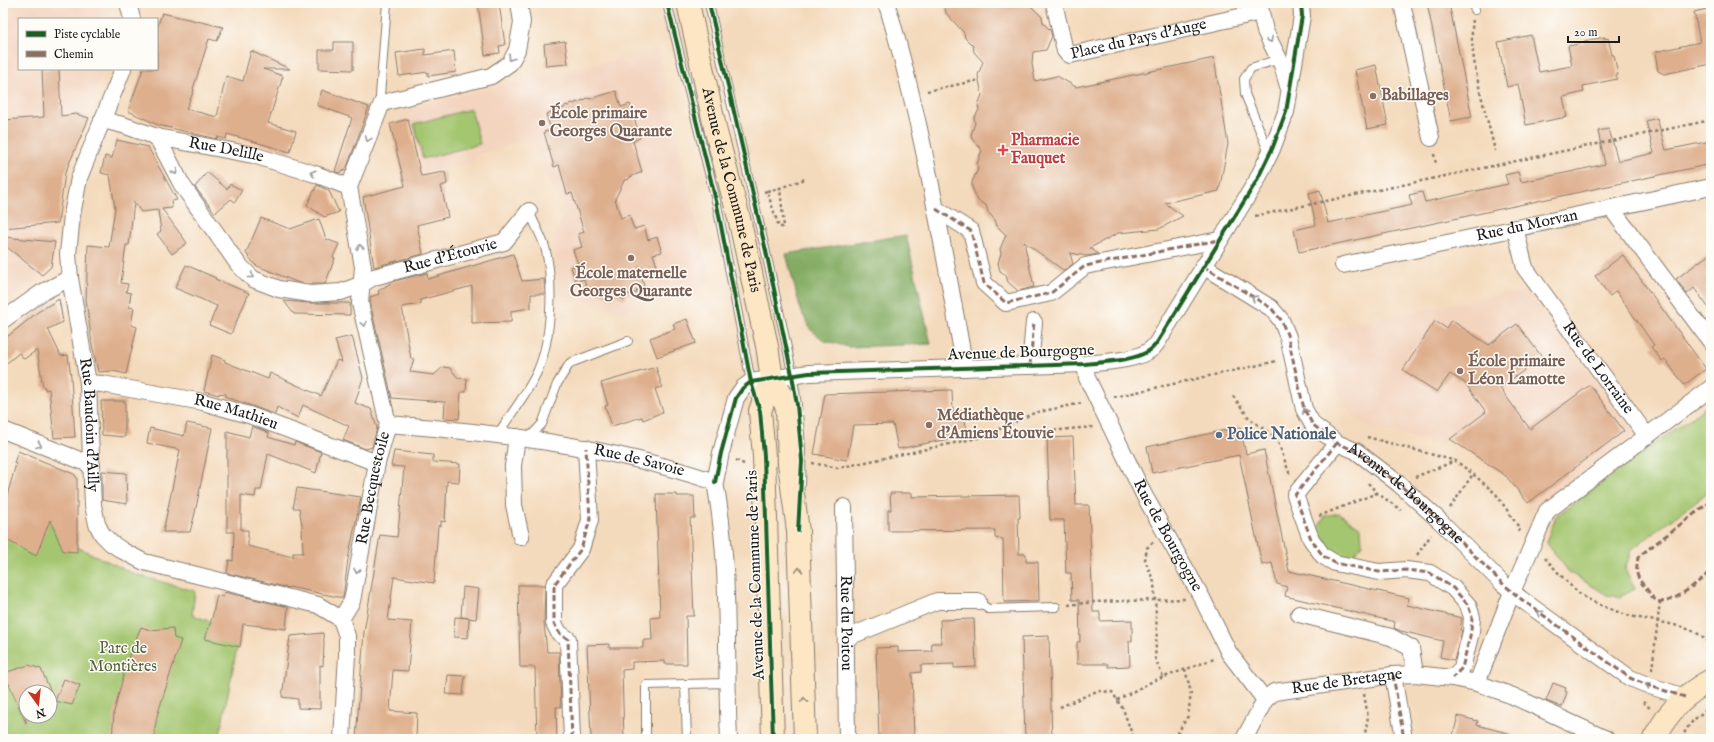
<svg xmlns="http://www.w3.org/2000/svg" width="1714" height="742" font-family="'IM FELL English',serif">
<rect width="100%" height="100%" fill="#fdfcf7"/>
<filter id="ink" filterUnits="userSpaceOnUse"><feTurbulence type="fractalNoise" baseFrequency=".025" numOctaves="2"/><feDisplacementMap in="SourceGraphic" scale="8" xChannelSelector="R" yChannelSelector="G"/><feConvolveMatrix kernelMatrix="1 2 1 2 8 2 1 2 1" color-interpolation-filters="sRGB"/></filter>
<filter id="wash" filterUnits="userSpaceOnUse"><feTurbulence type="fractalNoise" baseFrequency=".012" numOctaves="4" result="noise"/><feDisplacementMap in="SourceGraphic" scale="16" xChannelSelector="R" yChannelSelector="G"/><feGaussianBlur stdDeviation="0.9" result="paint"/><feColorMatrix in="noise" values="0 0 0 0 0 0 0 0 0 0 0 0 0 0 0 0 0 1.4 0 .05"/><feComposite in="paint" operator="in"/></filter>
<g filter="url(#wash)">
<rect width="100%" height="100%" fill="#f4dabc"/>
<g fill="#f3d4bf">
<path d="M3,3H114L121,18L19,19V69H103L58,196L46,272L3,303Z"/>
<path d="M659,49L682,163L711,280L624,313L558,293L554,236L562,221L564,203L545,176L531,138L475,155L474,162L424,172L407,108Z"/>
<path d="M1526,290L1635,434L1527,513L1528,503L1509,478L1450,439L1442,444L1365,426L1341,403L1326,339L1331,328Z"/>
<path d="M1711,723V739H1701Z"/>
</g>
<g fill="#a4c66f" stroke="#607146" fill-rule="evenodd">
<path d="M471,109L480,144L423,159L414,124Z"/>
<path d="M1707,406L1711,410V490L1632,549L1625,569L1635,589L1620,597L1607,595L1569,572L1546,542L1556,516Z"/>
<path d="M3,498L31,507L30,513L77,531V547L137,575L195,591L192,615L240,632L219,739H3ZM26,692H50V716H26Z"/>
<path d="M1339,513L1361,528L1362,544L1352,557L1339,559L1318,544L1316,532L1325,516Z"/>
</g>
<path fill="#83ab62" stroke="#50643f" d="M906,235L931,344L849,347L825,341L811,330L801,311L786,254Z"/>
<g id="blocks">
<g fill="#deaf8d">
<path d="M478,3H499L505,45L499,46L500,53L485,55Z"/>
<path d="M944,3H1028L1042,17L1043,23L1050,30L1052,36L1046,50L1033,52L1032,64L1035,81L1057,76L1076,87L1214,58L1228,144L1219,191L1165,203L1183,216L1159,229L1118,233L1090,248L1098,254L1087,256L1070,253L1073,264L1066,269L1063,270L1024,242L1034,287L1018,291L1008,282L1006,275L1000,271L998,263L1001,254L1000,249L1006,235L997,226L995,220L988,212L986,205L978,201L972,187V182L978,169L977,164L982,150L972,139L971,135L975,123L974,118L979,110L978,105L982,95L978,75L983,62L974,52L973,46L965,38L964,33L946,13Z"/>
<path d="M1427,3H1449L1472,117L1451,121Z"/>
<path d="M1711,8V64L1664,74L1658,71L1655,52L1700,42L1694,12Z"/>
<path d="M162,13L223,27L217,41L209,39L193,89L194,90L186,109L217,117L226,76L243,81L251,51L290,69H263L283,76L268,123L296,131L290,152L227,134L226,139L217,137V139L158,125L128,111L143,69H157V28Z"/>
<path d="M1531,35L1539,72L1572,66L1568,46L1585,43L1584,41L1605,37V39L1608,38L1612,55H1614L1618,75H1616L1617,79L1583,86L1584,92L1563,97L1567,117L1526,125L1518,84L1507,87L1498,42Z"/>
<path d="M565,41L568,64L546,66L544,44Z"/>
<path d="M334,42H353V70L319,69V50H334Z"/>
<path d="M425,49V55L454,51L456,72L428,76V72L399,76L396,53Z"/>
<path d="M1376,65L1388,125L1367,129L1355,70Z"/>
<path d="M42,69H59L61,116L76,114L89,118L65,173L58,223L3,228V120L44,117Z"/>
<path d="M322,90L369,107L346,170L338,173L335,171L352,118L317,105Z"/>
<path d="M616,91L621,107L630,104L640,138L633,141L642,172L630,177L628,180L625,179L615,199L621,218L629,215L634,229L644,226L648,240L657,237L662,252L653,254L660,275L639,266L646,294L637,290L636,294L632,291L630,295L627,293L625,300L617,296L611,298L593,290L588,291L584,279L576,282L571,267L578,264L573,250L582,247L578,234L584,232L572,193L567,194L559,165L554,167L544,132L551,130L546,114L564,108L566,105L569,106L571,103L575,104L576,102L579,103L582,100L584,101L587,98L590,99Z"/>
<path d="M1657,118L1666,150L1711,141V164L1299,252L1294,230L1316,225L1309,193L1320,190L1328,223L1412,205L1409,195L1422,192L1425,202L1508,184L1505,175L1518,172L1521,182L1570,172L1605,164L1598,131L1609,129L1618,161L1654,153L1646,121Z"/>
<path d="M408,119L421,176L445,172L447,184L441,186L448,217L417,225L423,254L374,267L363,197L405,186L390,124Z"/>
<path d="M117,140L148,147L177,200L171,201L172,208L162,209L187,243L172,254L157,234L161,231L158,210L141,212L134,202L129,245H126L121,283L128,284L126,292L131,293L129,307L134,308L131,325L137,327L126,374L113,371L98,372L92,344L86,300L88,245L109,247L115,208L110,175L101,173L105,156L112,158Z"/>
<path d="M207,172L227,189L230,184L242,190L235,202L231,199L215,213L195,187Z"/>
<path d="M317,185L329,191L339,212L324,217L307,205Z"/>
<path d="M261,218L290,229L319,219L326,239L339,244L333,257L335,258L325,284H310L299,283L255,265L246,253Z"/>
<path d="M3,237L55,242L51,267L42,275L3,244Z"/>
<path d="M1711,253V311L1694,288L1687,294L1676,279Z"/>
<path d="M513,254L522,281L544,279L545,294H531V308L511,311V322L472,323V286L420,300L421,304L402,307L411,359H414L410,372L434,375L443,367L450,368L458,378L467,379L466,392H461L459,419L444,418L445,402L392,398L371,307L370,297L379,294L378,291L394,281L427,273L428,279Z"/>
<path d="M1623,255L1706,369L1684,385L1665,359L1662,361L1651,347L1654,345L1616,291L1610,296L1595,276Z"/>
<path d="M186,265L216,278L215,279L249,293L231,334L209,325L217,306L175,288Z"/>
<path d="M59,299L63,322L48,329L61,356L68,355L71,377L75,437L54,438L49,389L45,390V387H43L37,350L24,359L19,353L3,366V340L38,312Z"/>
<path d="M284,301L310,303H350V315L294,314Z"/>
<path d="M687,319L696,343L657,357L650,338L675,329L673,324Z"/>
<path d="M1451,320L1489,345L1517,324L1542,357L1500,388L1530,429L1590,385L1624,431L1528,503L1506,476L1450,439L1486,412L1465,383L1450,374L1437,392L1403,370L1435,321L1446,328Z"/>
<path d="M352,336L363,378L355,403L371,409L377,428L372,447L366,449L343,440L349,426L303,405L298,418L277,407L275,414L226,397V394L219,393V395L204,391L212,355L225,360V362L268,379L270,373L321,396L337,360L342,362L335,340Z"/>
<path d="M656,367L662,387L655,389L663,412L643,420L642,417L612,426L605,406L608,405L601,383Z"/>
<path d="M952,390L953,413L963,411L968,435L898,449L893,424L853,425L847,460L814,454L825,394Z"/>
<path d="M101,401H125V437L102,435Z"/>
<path d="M187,423L212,428L195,513L190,532H163L180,450L147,443L150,428L184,436Z"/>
<path d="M252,426L269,433L268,437L294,445L295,442L321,452L316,473L268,454L261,490H256L255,497L241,495V530H248V546L293,557V553H303L302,525L299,508H293L297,488L361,497L348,559L343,598L289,587V588L227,573L229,560L233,561L234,532H227V431L249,437Z"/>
<path d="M1240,427L1246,454L1264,450L1289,571L1409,598L1407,605L1462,618L1460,630L1462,631L1454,660L1440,657L1443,641L1401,631L1394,628L1395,622L1285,596L1287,587L1277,584L1272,563L1262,565L1239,455L1152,473L1147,447Z"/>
<path d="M1073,437L1076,505H1089L1093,612H1100V621L1132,620V641H1129L1130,666L1108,667V664H1077V642H1080L1079,600H1072L1071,573H1066L1064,520H1050L1047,438Z"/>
<path d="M18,451L74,474L77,478V552L63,551L50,520L36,556L3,538V510L16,464L14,463Z"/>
<path d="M394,451L433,455V462L460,464L459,482L447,481L445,522L441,521V526L438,525L434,583L394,577L388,620L412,622L408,671L393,670L390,711L417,713L416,739H356L364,632L380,535L397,537L399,522L404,467L391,466Z"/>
<path d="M102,471L126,473L127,504L102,500Z"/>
<path d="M890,493H912V497L1019,495L1020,518H1018L1019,554H1026V562H1038L1039,601L1004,602L1003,539L995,538V530L888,531V510H891Z"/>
<path d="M656,494H677V496H694L695,518H690L694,616H686L687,664H665V661L632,662V669L622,670L624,739H591L587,645L609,644V648H643V640H652L651,618L660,617Z"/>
<path d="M518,585H545L544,623L547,652H559L561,707H556L557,739H537L535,667H520Z"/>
<path d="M463,587L479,589L476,619L461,617Z"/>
<path d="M224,592L288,607L286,629L243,624L240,647L205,639L212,618L217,595L223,597Z"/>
<path d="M455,617L469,618L468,638L454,637Z"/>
<path d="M974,619L976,667L954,668V664L921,665V672L912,673L914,739H879L876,648L898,647V652L932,651L931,643H941L940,620Z"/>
<path d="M141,627L150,630L173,628L174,638L181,640L157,716L155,728V739H112L114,712L128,658Z"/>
<path d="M323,633L324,643L323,666L320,665V709L298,708V699L282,697L290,636Z"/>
<path d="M1049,636L1052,739H1025L1022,637Z"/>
<path d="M29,665L41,669L57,706L50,703V692H26V723L4,673Z"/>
<path d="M448,675L465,676L463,695L446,694Z"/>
<path d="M64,679L80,685L72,705L55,701Z"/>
<path d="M1553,683L1566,688L1565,691L1567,692L1562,707L1546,701Z"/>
<path d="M1458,716L1478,721L1477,725L1511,734V739H1452Z"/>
</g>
</g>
</g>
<g filter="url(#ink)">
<use href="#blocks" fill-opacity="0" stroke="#887b6c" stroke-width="1"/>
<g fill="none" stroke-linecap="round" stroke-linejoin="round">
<defs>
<g id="lane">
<path d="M667,3L717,205L751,382L758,404"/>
<path d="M709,3C729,100 754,196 775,293C789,355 804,419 801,484"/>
<path d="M1472,3L1475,10"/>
<path d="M382,103L380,96L387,3"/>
<path d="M1269,153L1245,94L1244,79L1251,68L1279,59"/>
<path d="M498,434C511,413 528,393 538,370C552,337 554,282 545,247C541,235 534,223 529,211"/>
<path d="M528,439L542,424L557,384L570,363L628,341"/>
<path d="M978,601L988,609L1056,607"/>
<path d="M685,684L687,739"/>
<path d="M646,739V685L726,683"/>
</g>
<g id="street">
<path d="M128,3L132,19"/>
<path d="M885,3L888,8C923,126 943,247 965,368"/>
<path id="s1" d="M1054,3L1065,51L1070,55L1261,12"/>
<path d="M1259,3L1265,31L1282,65L1288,86"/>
<path d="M1402,3L1431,138"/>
<path id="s2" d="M123,69L79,178L72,215L68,254L70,278L88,383L93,505L97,524L102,534L111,543L123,551L144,562L318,605L341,619"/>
<path id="s3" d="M102,120L123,125L157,137L253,155L315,174L349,187"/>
<path id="s4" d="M157,137L182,185L238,264L253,279L279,289L310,294L341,292L360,285L374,277L504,242L529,211"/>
<path d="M1611,208L1711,342"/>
<path d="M936,209L971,231L984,283L1006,303L1051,293L1085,266L1219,240"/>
<path id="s5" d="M1515,228L1525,268L1647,436L1711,388"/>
<path id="s6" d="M1343,265L1711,187"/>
<path id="s7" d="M1203,266L1271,308L1281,320L1288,337L1304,409L1313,425L1337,443L1356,451L1399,484L1440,521L1502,583L1521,599L1630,678L1650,686L1685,697"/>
<path d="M3,320L41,293L70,278"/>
<path id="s8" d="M1085,364L1087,378L1144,495L1202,598L1229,653L1265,700"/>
<path d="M1030,366L1034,322"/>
<path id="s9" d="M88,383L102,384L203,402L249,415L377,463"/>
<path id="s10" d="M388,424C499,433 609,446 715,482C731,567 725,653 729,739"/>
<path d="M3,430L92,465"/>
<path d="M517,437L513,466L514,505L521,537"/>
<path d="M1337,443L1295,495L1311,539L1323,556L1335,563L1379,572L1406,570L1430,573L1453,588L1468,605L1472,617L1471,632L1462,668L1452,678"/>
<path d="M715,482L721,453L736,398L743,388L751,382L809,373L1085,364C1102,362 1136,361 1150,350C1153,348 1156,344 1158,341L1256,182L1272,149L1286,112L1302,16L1301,3"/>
<path id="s11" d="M844,507L847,739"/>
<path d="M1299,614L1391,637L1411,648L1415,674"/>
<path id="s12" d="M341,619L352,601L377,463L388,424L360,303L363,267L349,187L382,103L491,76L510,63L517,50L522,22L519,3"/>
<path d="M341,619L347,636V655L342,739"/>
<path d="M846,638L937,601H978"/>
<path d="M1393,675L1404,739"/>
<path d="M1477,683L1512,592L1547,511L1647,436"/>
<path d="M572,739L568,639L559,633L554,623V585L581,549L590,520L586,448"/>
<path id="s13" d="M1244,739L1265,700L1274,692L1393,675L1415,674L1452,678L1477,683L1513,696L1606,739"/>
</g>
<g id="secondary">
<path id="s14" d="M688,3L716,132L739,218L767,346L772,379L787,407L789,464L798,531L805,739"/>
<path d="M772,379L760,411L764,456L773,739"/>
<path d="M1654,739C1669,711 1683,695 1711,680"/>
</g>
</defs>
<use href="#lane" stroke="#887b6c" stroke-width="10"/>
<use href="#street" stroke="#887b6c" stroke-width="18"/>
<use href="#secondary" stroke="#887b6c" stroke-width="24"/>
<g stroke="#887b6c" stroke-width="2.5" stroke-dasharray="3 3" stroke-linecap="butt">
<path d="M1473,20C1467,55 1487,115 1495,151"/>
<path d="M927,91L979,80"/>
<path d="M1434,154L1436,164"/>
<path d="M767,191L780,188"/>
<path d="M764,192L767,191L779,227H784L780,188L805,179"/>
<path d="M1255,216L1711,120"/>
<path d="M1233,396L1249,418L1277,439L1290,475"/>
<path d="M1114,397L1277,361"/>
<path d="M1036,432L1093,427"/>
<path d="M1367,437L1456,461L1473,474L1496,494L1518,526L1519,534"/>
<path d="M736,460L746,465"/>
<path d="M812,463L838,468L982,437L1034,413L1082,403"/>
<path d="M1415,477L1455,461"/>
<path d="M1368,483L1377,493L1401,510"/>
<path d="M1450,508L1473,474"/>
<path d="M1319,516L1377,493"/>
<path d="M1153,542L1147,548L1145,560L1154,582L1157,632L1155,658L1163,677"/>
<path d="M1417,555L1431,535"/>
<path d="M1545,558C1556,570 1567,583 1579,593C1587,600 1607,608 1618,612C1645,623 1694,621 1711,645"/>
<path d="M1068,605L1094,602L1185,599"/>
<path d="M1652,670L1660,601"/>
<path d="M1364,694L1368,717L1364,739"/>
<path d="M1117,700L1153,681L1214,659"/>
<path d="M1643,702L1651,709"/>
<path d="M1060,707L1097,691L1112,692L1123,709L1132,734L1135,739"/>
<path d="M1174,739L1188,716L1191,693L1185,669"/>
<path d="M1682,739C1687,724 1698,715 1711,707"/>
</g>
<use href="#lane" stroke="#fff" stroke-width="8"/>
<use href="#street" stroke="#fff" stroke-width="16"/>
<use href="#secondary" stroke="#fce6c4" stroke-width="22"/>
<g stroke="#8d6e63" stroke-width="3" stroke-dasharray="6 3" stroke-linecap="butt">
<path d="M936,209L971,231L984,283L1006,303L1051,293L1085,266L1219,240"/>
<path d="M1203,266L1271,308L1281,320L1288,337L1304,409L1313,425L1337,443L1356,451L1399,484L1440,521L1502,583L1521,599L1630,678L1650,686L1685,697"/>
<path d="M1030,366L1034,322"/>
<path d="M1337,443L1295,495L1311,539L1323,556L1335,563L1379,572L1406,570L1430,573L1453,588L1468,605L1472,617L1471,632L1462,668L1452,678"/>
<path d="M1711,501L1638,557C1636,573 1635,576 1646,588C1649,592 1652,598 1656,600C1669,609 1700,580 1711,571"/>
<path d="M1393,675L1404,739"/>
<path d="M572,739L568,639L559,633L554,623V585L581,549L590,520L586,448"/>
</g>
<defs>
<g id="cycleway">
<path d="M667,3L717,205L751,382L760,411L764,456L773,739"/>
<path d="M709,3L766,251L792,375L797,405L802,461L798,531"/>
<path d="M715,482L721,453L736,398L743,388L751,382L809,373L1085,364C1102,362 1136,361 1150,350C1153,348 1156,344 1158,341L1256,182L1272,149L1286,112L1302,16L1301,3"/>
</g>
</defs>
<use href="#cycleway" stroke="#fdfcf7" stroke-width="6"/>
<use href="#cycleway" stroke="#1b5e20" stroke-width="4"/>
</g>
<defs><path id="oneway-chevron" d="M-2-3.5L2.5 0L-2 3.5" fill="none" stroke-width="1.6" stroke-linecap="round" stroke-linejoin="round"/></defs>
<g stroke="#999">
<use href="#oneway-chevron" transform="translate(1270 40) rotate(63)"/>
<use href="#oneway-chevron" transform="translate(511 58) rotate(124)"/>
<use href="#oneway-chevron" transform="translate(368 139) rotate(111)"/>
<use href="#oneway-chevron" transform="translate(175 172) rotate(63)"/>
<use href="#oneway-chevron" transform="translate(313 173) rotate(-162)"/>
<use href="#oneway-chevron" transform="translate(360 247) rotate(-100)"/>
<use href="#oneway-chevron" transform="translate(251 276) rotate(38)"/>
<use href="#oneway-chevron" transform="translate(1254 298) rotate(-148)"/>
<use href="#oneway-chevron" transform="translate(364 324) rotate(77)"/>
<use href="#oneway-chevron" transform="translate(1305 411) rotate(-115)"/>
<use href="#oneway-chevron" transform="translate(39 445) rotate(21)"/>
<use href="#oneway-chevron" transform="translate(357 571) rotate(100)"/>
<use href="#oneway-chevron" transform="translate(1540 613) rotate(-144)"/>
<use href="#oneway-chevron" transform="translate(1648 685) rotate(-158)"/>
</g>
<g stroke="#978b78">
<use href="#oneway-chevron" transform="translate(799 570) rotate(-92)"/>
<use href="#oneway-chevron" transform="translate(804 700) rotate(-92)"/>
</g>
</g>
<g fill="#8d6e63" stroke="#fdfcf7" stroke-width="1.5">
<circle cx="1373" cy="96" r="4"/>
<circle cx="542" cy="123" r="4"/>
<circle cx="631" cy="258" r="4"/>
<circle cx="1460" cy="371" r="4"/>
<circle cx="929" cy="425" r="4"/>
</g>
<path fill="#e0444e" stroke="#fdfcf7" stroke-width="1.5" d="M1001 144h4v4h4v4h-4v4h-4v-4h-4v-4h4z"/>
<circle fill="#5c6f8a" stroke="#fdfcf7" stroke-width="1.5" cx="1219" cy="435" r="4"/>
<g text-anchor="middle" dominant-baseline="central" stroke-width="3" stroke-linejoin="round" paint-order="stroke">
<g font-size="16" fill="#1c1c1c" stroke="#fdfcf7">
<text stroke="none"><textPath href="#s1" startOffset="126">Place du Pays d'Auge</textPath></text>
<text stroke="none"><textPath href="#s3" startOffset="128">Rue Delille</textPath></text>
<text stroke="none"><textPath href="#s14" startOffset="192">Avenue de la Commune de Paris</textPath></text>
<text stroke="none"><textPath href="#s6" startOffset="188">Rue du Morvan</textPath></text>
<text stroke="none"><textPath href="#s4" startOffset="378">Rue d'Étouvie</textPath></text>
<text transform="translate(1021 353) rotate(-2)">Avenue de Bourgogne</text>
<text stroke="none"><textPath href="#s5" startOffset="165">Rue de Lorraine</textPath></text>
<text stroke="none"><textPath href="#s9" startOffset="151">Rue Mathieu</textPath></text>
<text stroke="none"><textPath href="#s2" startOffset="367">Rue Baudoin d'Ailly</textPath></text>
<text stroke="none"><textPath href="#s10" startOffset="254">Rue de Savoie</textPath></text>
<text stroke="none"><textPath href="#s12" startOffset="136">Rue Becquestoile</textPath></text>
<text stroke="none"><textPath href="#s7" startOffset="322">Avenue de Bourgogne</textPath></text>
<text stroke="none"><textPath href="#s8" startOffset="191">Rue de Bourgogne</textPath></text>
<text transform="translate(756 575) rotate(-92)">Avenue de la Commune de Paris</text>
<text stroke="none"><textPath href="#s11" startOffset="116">Rue du Poitou</textPath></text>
<text stroke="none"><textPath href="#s13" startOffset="130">Rue de Bretagne</textPath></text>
</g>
<g font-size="16" font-weight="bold" fill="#785e54" stroke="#fdfcf7" text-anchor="start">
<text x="1381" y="96">Babillages</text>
<text x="550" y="114">École primaire<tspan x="550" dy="18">Georges Quarante</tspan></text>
<text x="631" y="274" text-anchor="middle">École maternelle<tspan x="631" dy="18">Georges Quarante</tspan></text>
<text x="1468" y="362">École primaire<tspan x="1468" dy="18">Léon Lamotte</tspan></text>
<text x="937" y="416">Médiathèque<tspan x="937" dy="18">d’Amiens Étouvie</tspan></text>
</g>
<g font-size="16" font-weight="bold" fill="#be3a42" stroke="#fdfcf7" text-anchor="start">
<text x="1011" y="141">Pharmacie<tspan x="1011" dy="18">Fauquet</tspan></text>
</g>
<g font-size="16" font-weight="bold" fill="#4e5e75" stroke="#fdfcf7" text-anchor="start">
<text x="1227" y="435">Police Nationale</text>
</g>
<g font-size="16" fill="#52603d" stroke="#fdfcf7">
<text x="123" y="649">Parc de<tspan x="123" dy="18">Montières</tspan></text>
</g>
</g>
<rect width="1714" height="742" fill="none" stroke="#fdfcf7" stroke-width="16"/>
<rect x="18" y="18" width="140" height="52" fill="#fdfcf7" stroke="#a3a29f"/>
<rect x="26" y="31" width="20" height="6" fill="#1b5e20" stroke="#a3a29f"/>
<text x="54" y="38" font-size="12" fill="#1c1c1c">Piste cyclable</text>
<rect x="26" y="51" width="20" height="6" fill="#8d6e63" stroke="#a3a29f"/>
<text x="54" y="58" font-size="12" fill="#1c1c1c">Chemin</text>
<g transform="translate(38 704) rotate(165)"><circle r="19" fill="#fdfcf7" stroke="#a3a29f"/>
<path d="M0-3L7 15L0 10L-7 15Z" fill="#c8321e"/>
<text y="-6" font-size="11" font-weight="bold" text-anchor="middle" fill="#1c1c1c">N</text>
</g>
<path d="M1568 36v6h51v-6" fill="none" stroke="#1c1c1c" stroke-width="2"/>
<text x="1574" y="36" font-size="12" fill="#1c1c1c" stroke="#fdfcf7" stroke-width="3" paint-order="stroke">20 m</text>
</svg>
